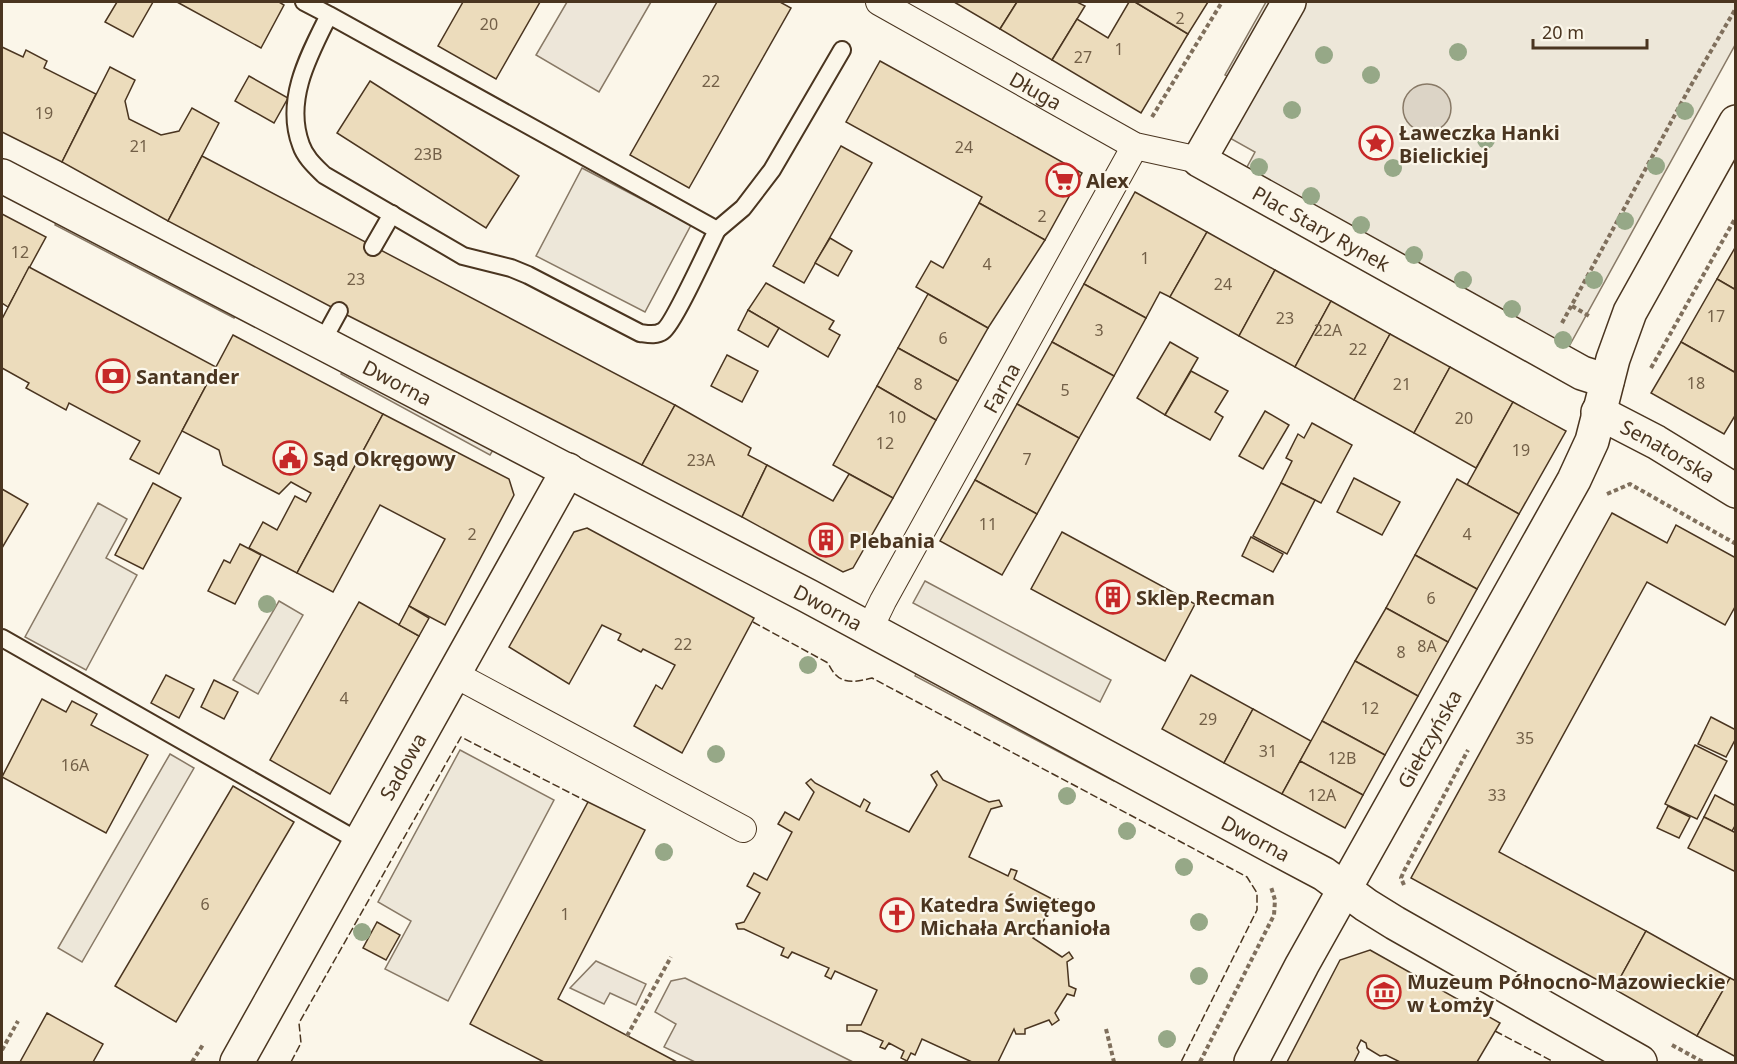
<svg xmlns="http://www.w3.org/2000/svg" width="1737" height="1064" font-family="'Noto Sans',sans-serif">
<rect width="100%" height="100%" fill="#fbf6e9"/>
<g fill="#ede6d9" stroke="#887966" stroke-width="1.5">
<path d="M567,2H651L599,92L536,55Z"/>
<path d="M596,961L646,984L636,1005L610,993L604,1004L570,988Z"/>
<path d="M685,978L853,1062H695L664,1047L676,1024L655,1012L671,981Z"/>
</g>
<g fill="#ede7d9" stroke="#887966" stroke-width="1.5">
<path d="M1266,2H1280L1236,80L1225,75Z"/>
<path d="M1304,2H1735V45L1561,361L1239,182L1255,152L1228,137Z"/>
<path d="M582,168L691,225L645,312L536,256Z"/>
<path d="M60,214L239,307L234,318L55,225Z"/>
<path d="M347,364L496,445L490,455L341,374Z"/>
<path d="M98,503L127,519L106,558L137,575L86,670L25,637Z"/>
<path d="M925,581L1111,680L1100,702L913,603Z"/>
<path d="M279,601L303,615L258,694L233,680Z"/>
<path d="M920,666L1120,772L1114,781L915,676Z"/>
<path d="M460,750L554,800L448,1001L385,969L411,921L378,902Z"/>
<path d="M170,754L194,768L82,962L58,948Z"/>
</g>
<circle fill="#dcd4c6" stroke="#887966" stroke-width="1.5" cx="1427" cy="108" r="24"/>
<g fill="#ecdcbc" stroke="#4a3520" stroke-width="1.5">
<path d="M117,2H153L133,37L105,22Z"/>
<path d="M177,2H279L284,5L261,48Z"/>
<path d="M463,2H540L496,79L438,46Z"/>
<path d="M717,2H780L791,8L689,188L630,155Z"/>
<path d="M954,2H1017L1000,29Z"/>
<path d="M1017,2H1077L1085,6L1052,60L1000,29Z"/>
<path d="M1129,2H1135L1188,34L1141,113L1052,60L1077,19L1108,38Z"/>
<path d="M1135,2H1208L1188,34Z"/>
<path d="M2,47L23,57L26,50L47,61L44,68L96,94L62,162L2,132Z"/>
<path d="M880,61L1082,173L1045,240L979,203L982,197L846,122Z"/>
<path d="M110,67L135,80L125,101L129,119L161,135L179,131L192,108L219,123L168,221L62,162Z"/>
<path d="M249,76L288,98L274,123L235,101Z"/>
<path d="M370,81L519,176L486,228L337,133Z"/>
<path d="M841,146L872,163L804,283L773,266Z"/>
<path d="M202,156L675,405L642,465L339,311L168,221Z"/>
<path d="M1135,192L1207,232L1170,297L1160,292L1146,318L1084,284Z"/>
<path d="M979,203L1045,240L988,328L916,287L931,261L943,268Z"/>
<path d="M2,214L46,237L8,307L2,303Z"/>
<path d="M1207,232L1275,270L1239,336L1170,297Z"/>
<path d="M830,238L852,251L838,276L815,263Z"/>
<path d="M1736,246V290L1717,279Z"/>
<path d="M29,267L216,367L159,474L130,459L140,441L69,403L66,410L26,388L29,383L2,368V319Z"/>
<path d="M1275,270L1331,301L1295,367L1239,336Z"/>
<path d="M1717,279L1736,290V373L1681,342Z"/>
<path d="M766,283L834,321L829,329L840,335L828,357L748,310Z"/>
<path d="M1084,284L1146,318L1114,376L1052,342Z"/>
<path d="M928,294L988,328L958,381L898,348Z"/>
<path d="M1331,301L1390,334L1354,400L1295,367Z"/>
<path d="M748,310L779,328L768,347L738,330Z"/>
<path d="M1390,334L1450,367L1414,433L1354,400Z"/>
<path d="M233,335L383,414L297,573L249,548L263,522L277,530L295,496L306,502L311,493L291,482L279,494L223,465L219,450L182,431Z"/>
<path d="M1052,342L1114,376L1079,438L1017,404Z"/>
<path d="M1170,342L1198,358L1165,415L1137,398Z"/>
<path d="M1681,342L1736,373V414L1724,434L1651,393Z"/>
<path d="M898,348L958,381L936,420L877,386Z"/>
<path d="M727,355L758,371L742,402L711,386Z"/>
<path d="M1450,367L1513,402L1476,468L1414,433Z"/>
<path d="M1191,371L1228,391L1215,412L1223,417L1210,440L1165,415Z"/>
<path d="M877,386L936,420L893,498L833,465Z"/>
<path d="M1513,402L1566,431L1519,514L1467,485Z"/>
<path d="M1017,404L1079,438L1037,514L975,480Z"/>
<path d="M675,405L751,448L748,455L767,465L742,517L642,465Z"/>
<path d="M1265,411L1289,425L1263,469L1239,456Z"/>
<path d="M383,414L509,479L514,495L445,625L409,606L445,539L380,505L333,592L297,573Z"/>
<path d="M1312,423L1352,445L1321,503L1281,483L1292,461L1286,458L1298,434L1304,438Z"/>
<path d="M767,465L833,501L849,474L893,498L853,568L843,572L742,517Z"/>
<path d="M1354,478L1400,502L1382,535L1337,512Z"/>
<path d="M1457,479L1519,514L1477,589L1415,555Z"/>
<path d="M975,480L1037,514L1002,575L940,541Z"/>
<path d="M153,483L181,498L143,569L115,555Z"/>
<path d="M1281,483L1315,500L1287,554L1253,536Z"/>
<path d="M2,489L28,504L2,548Z"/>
<path d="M1612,513L1667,543L1676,525L1736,558V605L1725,625L1647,582L1499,852L1646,931L1614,989L1411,878Z"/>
<path d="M587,528L754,618L682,753L634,726L656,685L662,689L675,665L643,649L641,652L618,640L621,634L602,625L569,684L509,647L574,532Z"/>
<path d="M1062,532L1195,604L1165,661L1031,589Z"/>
<path d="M1251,537L1283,554L1273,572L1242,556Z"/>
<path d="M240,544L261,555L235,604L208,591L224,560L230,563Z"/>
<path d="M1415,555L1477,589L1448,642L1386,608Z"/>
<path d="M359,602L419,636L330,794L270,760Z"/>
<path d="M409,606L429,618L419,636L399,625Z"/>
<path d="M1386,608L1448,642L1418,696L1355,661Z"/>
<path d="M1355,661L1418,696L1385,755L1322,721Z"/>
<path d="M166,675L194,689L179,718L151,703Z"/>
<path d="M1191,675L1253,709L1224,763L1162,729Z"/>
<path d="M214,680L238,692L224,719L201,707Z"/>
<path d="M42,699L66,712L72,701L97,714L91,725L148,755L106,833L2,777Z"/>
<path d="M1253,709L1311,741L1282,794L1224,763Z"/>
<path d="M1711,717L1736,730V738L1726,757L1698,744Z"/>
<path d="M1322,721L1385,755L1363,795L1300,761Z"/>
<path d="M1695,745L1727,761L1697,819L1665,804Z"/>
<path d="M1300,761L1363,795L1345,828L1282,794Z"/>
<path d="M937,771L943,780L989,802L999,800L1002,806L991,809L969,857L1008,876L1011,869L1017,871L1014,879L1052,899H1058L1059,907L1051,908L1033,938L1062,957L1069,952L1073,958L1067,962L1069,986L1076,989L1074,996L1067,994L1055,1013L1059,1020L1052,1025L1049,1020L1025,1029V1034H1016L1014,1029L998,1062H972L922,1039L915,1055L911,1053L907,1061L901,1058L904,1051L889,1043L885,1049L880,1047L883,1041L861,1031H847V1025H861L877,990L835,971L831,979L825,976L829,968L792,952L788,958L781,955L784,948L744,929H738L736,924L744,922L760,893L747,886L754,873L767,880L792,832L778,824L785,812L799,820L814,792L806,783L811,779L815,783L860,807L864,799L870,803L866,811L909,832L937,785L931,775Z"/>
<path d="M233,786L294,822L176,1022L115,986Z"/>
<path d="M1715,795L1736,806V824L1732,831L1704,817Z"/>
<path d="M588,802L645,830L558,999L677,1062H544L470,1024Z"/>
<path d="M1668,806L1690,817L1679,838L1657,828Z"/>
<path d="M1704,817L1736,833V872L1688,848Z"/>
<path d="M377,922L400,935L386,960L363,948Z"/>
<path d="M1646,931L1730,978L1697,1036L1614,989Z"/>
<path d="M1370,950L1500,1023L1477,1062H1400L1386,1055L1380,1056L1367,1048L1366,1043L1361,1040L1357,1048L1359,1052L1354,1062H1287L1340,960Z"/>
<path d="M1730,978L1736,981V1057L1697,1036Z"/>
<path d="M47,1013L103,1044L93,1062H20Z"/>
</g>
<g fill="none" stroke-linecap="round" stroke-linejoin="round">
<defs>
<g id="service">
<path d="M304,2L329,15C309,55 284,100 301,145C305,157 315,166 324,175L463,256L511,268L528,275L640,333C648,334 656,336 663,331C673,325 709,246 717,230L329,15"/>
<path d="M717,230L743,208L772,170L842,50"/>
<path d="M373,247L392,214"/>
<path d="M322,342L339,311"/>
<path d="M2,638L360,842"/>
</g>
<g id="pedestrian">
<path id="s1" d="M879,2L1135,146L1199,160"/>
<path id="s2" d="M869,630L883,601L1135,146"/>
<path d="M454,674L743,829"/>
</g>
<g id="minor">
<path id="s3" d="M1289,2L1199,160L1582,373L1607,381"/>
<path id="s4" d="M2,176L808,596L1273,847L1324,874L1366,905L1395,923L1640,1062"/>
<path id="s5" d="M1598,412L1656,442L1736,491"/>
<path id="s6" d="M237,1062L568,470"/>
<path id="s7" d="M1251,1062L1302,965L1574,480L1592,441L1613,359L1630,312L1736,122"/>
</g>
</defs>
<use href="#service" stroke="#4a3520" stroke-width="20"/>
<use href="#pedestrian" stroke="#4a3520" stroke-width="28"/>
<use href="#minor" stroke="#4a3520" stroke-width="36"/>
<g stroke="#7f6f5c" stroke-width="4" stroke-dasharray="4.5 3" stroke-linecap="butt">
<path d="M1152,117L1222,2"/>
<path d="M1572,306L1589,316"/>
<path d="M1562,323L1690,87L1736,8"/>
<path d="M1651,368L1736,217"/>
<path d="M1607,494L1630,484L1736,544"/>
<path d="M1404,885L1401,878L1404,871L1468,750"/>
<path d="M1106,1029L1114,1062"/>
<path d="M627,1036L671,957"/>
<path d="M1672,1045L1703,1062"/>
<path d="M2,1050L18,1021"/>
<path d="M192,1062L204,1043"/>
<path d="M1200,1062L1274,915L1275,900L1271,887"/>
</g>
<use href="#service" stroke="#fbf6e9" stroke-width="16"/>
<use href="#pedestrian" stroke="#fbf6e9" stroke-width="26"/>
<use href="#minor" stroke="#fbf6e9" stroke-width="33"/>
<g stroke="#4a3520" stroke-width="1.5" stroke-dasharray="8 3" stroke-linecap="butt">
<path d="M753,622L828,663C838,685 852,683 872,678L1247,877L1257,893V910L1181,1062"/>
<path d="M1495,1031L1554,1062"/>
<path d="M291,1062L301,1043L299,1023L461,737L588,802"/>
</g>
</g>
<g fill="#96a887">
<circle cx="1458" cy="52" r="9"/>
<circle cx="1324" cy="55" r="9"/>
<circle cx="1371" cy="75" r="9"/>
<circle cx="1292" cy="110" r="9"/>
<circle cx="1685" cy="111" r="9"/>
<circle cx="1486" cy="140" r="9"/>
<circle cx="1656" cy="166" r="9"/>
<circle cx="1259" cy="167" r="9"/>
<circle cx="1393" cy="168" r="9"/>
<circle cx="1311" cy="196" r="9"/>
<circle cx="1625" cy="221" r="9"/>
<circle cx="1361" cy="225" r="9"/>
<circle cx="1414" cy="255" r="9"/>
<circle cx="1463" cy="280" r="9"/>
<circle cx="1594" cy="280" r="9"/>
<circle cx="1512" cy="309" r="9"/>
<circle cx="1563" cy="340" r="9"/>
<circle cx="267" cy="604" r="9"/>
<circle cx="808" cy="665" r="9"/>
<circle cx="716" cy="754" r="9"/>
<circle cx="1067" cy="796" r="9"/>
<circle cx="1127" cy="831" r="9"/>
<circle cx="664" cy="852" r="9"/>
<circle cx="1184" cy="867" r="9"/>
<circle cx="1199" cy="922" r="9"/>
<circle cx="362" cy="932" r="9"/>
<circle cx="1199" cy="976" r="9"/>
<circle cx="1167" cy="1039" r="9"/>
</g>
<defs>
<symbol id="sight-ring" viewBox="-11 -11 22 22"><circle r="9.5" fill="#fbf6e9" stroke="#c62828" stroke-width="1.5"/><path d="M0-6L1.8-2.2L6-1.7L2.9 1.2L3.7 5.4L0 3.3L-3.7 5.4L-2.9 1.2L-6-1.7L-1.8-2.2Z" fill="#c62828"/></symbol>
<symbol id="supermarket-ring" viewBox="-11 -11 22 22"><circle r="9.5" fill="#fbf6e9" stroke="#c62828" stroke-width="1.5"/><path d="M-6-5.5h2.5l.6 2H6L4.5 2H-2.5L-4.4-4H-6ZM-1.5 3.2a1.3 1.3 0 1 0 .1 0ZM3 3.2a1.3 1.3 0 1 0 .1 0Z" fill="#c62828"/></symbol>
<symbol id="bank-ring" viewBox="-11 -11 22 22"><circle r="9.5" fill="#fbf6e9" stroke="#c62828" stroke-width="1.5"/><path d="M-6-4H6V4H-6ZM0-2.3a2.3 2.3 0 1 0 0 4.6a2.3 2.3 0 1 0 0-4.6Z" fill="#c62828"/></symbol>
<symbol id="civic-ring" viewBox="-11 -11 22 22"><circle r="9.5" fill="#fbf6e9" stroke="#c62828" stroke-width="1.5"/><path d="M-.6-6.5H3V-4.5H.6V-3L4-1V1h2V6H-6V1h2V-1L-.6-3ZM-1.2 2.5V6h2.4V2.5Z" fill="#c62828"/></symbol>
<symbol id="building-ring" viewBox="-11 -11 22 22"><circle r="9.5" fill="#fbf6e9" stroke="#c62828" stroke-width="1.5"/><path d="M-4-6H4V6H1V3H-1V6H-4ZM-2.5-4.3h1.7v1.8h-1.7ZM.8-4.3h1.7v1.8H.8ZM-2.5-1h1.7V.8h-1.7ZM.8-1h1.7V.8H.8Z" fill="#c62828"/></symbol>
<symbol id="church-ring" viewBox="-11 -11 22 22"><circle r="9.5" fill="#fbf6e9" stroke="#c62828" stroke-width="1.5"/><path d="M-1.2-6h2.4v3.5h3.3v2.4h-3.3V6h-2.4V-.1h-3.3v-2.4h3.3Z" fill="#c62828"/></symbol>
<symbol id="museum-ring" viewBox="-11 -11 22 22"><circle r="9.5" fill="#fbf6e9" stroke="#c62828" stroke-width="1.5"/><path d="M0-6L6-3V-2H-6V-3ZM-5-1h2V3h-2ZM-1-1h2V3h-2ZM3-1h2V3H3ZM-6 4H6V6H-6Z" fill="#c62828"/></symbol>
</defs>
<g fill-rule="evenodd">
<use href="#sight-ring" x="1357" y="124" width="38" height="38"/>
<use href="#supermarket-ring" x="1044" y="161" width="38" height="38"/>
<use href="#bank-ring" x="94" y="357" width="38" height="38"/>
<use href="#civic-ring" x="271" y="439" width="38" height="38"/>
<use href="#building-ring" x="807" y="521" width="38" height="38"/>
<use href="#building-ring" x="1094" y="578" width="38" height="38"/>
<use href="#church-ring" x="878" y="896" width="38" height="38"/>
<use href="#museum-ring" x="1365" y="973" width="38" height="38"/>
</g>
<g text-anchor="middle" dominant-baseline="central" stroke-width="4.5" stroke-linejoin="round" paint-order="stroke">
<g font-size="16" fill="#725f47">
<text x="1180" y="18">2</text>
<text x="489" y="24">20</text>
<text x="1119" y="49">1</text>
<text x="1083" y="57">27</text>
<text x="711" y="81">22</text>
<text x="44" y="113">19</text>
<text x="139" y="146">21</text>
<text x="964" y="147">24</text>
<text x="428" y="154">23B</text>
<text x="1042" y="216">2</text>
<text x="20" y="252">12</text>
<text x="1145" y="258">1</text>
<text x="987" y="264">4</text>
<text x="356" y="279">23</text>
<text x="1223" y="284">24</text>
<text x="1716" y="316">17</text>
<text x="1285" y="318">23</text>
<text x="1099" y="330">3</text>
<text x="1328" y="330">22A</text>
<text x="943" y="338">6</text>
<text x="1358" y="349">22</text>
<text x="1696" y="383">18</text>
<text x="918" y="384">8</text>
<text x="1402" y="384">21</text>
<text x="1065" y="390">5</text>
<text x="897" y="417">10</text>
<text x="1464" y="418">20</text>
<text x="885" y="443">12</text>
<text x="1521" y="450">19</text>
<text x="1027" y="459">7</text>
<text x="701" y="460">23A</text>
<text x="988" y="524">11</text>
<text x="472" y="534">2</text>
<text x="1467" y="534">4</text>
<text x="1431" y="598">6</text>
<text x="683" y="644">22</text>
<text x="1427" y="646">8A</text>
<text x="1401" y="652">8</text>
<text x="344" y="698">4</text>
<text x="1370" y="708">12</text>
<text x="1208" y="719">29</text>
<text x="1525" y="738">35</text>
<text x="1268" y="751">31</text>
<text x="1342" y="758">12B</text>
<text x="75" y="765">16A</text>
<text x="1322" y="795">12A</text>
<text x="1497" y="795">33</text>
<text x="205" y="904">6</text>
<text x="565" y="914">1</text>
</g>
<g font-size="20" fill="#4a3520" stroke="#fbf6e9">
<text stroke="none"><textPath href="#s1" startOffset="180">Długa</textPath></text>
<text stroke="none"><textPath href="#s3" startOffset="322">Plac Stary Rynek</textPath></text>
<text stroke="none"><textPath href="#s4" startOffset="446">Dworna</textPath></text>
<text stroke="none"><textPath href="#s2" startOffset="276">Farna</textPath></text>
<text stroke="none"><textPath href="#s5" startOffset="80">Senatorska</textPath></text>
<text stroke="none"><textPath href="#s4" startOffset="932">Dworna</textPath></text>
<text stroke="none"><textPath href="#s7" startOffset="369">Giełczyńska</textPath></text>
<text stroke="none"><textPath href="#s6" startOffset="339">Sadowa</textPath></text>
<text stroke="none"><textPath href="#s4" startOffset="1418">Dworna</textPath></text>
</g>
<g font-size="20" font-weight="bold" fill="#4a3520" stroke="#fbf6e9" text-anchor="start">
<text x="1399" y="132">Ławeczka Hanki<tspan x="1399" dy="23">Bielickiej</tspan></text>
<text x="1086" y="180">Alex</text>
<text x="136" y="376">Santander</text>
<text x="313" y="458">Sąd Okręgowy</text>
<text x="849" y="540">Plebania</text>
<text x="1136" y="597">Sklep Recman</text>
<text x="920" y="904">Katedra Świętego<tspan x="920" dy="23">Michała Archanioła</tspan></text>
<text x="1407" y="981">Muzeum Północno-Mazowieckie<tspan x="1407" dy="23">w Łomży</tspan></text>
</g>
</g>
<rect width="1737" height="1064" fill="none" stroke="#4a3520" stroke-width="6"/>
<path d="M1533 39v9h114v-9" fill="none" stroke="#4a3520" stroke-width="3"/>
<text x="1542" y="39" font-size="18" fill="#4a3520" stroke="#fbf6e9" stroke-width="4.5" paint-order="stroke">20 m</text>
</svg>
